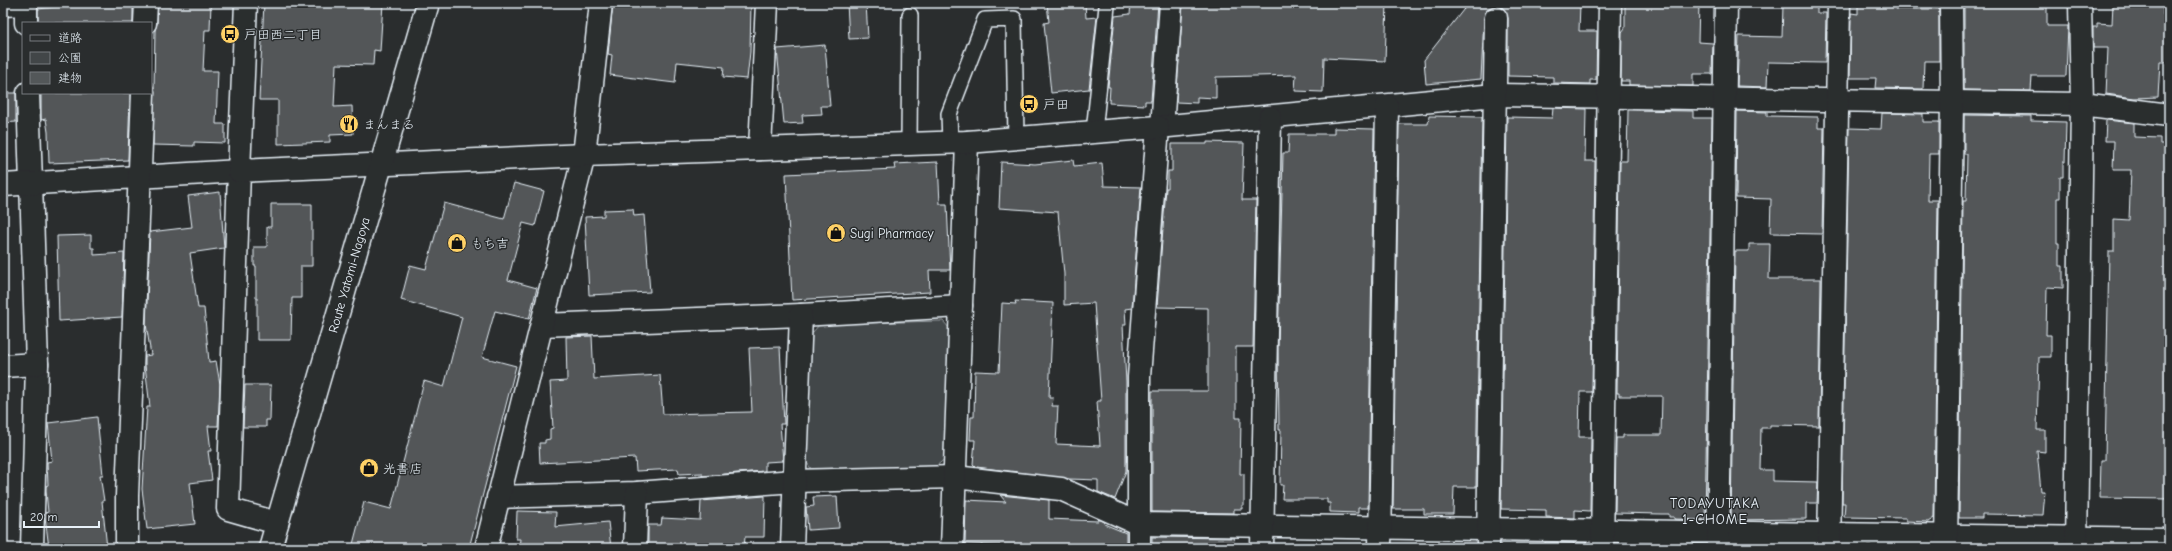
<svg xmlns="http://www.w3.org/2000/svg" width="2172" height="551" font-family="'Comic Neue','Klee One',sans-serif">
<rect width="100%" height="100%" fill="#2a2d2e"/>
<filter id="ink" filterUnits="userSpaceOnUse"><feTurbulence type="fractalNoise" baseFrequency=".025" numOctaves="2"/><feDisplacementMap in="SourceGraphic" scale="8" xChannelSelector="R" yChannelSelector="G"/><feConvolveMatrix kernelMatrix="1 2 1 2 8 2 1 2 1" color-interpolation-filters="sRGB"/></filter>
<g filter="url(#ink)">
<path fill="#424648" stroke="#959ca0" d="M943,321L950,329L946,458L935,467L812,470L805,460L812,333L820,324Z"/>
<g fill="#535759" stroke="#e8f1f8">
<path d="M92,3H133V23H38V9Z"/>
<path d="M158,3H211L210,30H205L203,71H218L216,124H225V143L194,142V146L153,145L155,30L157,24Z"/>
<path d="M264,3H383L380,51L374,50L373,65L336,64L334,107L352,106L353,134L330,135V142L278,144V100H259Z"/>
<path d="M613,3H751L750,52L747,79L723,77L724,67L677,62L675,83L610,75L612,55L608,54Z"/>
<path d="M847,3H866L868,38L849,39Z"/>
<path d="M1047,3H1085L1086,18L1097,17L1089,89L1051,93L1044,23L1049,22Z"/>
<path d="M1131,3H1158L1151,101H1145V105L1109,103L1110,87H1108L1115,16L1130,14Z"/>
<path d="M1272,3H1387L1385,61L1324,58L1323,92L1295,91L1296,75L1216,77V98L1197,97V103L1176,102L1183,4L1272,6Z"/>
<path d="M1485,3L1580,4L1579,31H1597L1596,80H1590V84L1553,83V77L1508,76V18L1503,8L1496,6L1486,11L1484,17L1481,79L1426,84L1424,60L1467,5H1485Z"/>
<path d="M1625,3H1699L1698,42L1713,43L1712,74H1693V86L1629,85V81H1621L1622,32L1625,28Z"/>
<path d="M1964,3H2047V26H2068L2066,76H2032L2031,91L1964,90Z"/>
<path d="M2113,3H2163V15H2169V62H2160L2158,97L2134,98L2106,94L2108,48H2093V27H2097V23L2112,24Z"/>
<path d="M1858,4H1896V9H1939V61H1924L1923,89L1875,88L1876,78H1850L1851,13L1858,14Z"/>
<path d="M1783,6H1817V13H1826L1825,63L1768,62L1767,87L1737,86L1739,36L1782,37Z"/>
<path d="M825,45L830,106H821L822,114L802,115L803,123L784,124L777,49Z"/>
<path d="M3,93H16V122L3,123Z"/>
<path d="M41,93H130L128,160L49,163L48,132L46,119L41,120Z"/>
<path d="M1553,108L1586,109L1585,161H1595L1592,392H1580L1579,437H1591L1590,511L1575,510V518L1546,517V510L1501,509L1507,117L1552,118Z"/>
<path d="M1628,110L1693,111V118H1712L1705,520L1674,519V517H1669V514H1661L1615,513L1616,438H1623V435H1661L1662,396H1619V393H1617L1620,161H1627Z"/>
<path d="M1737,111L1767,112V116L1818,117V128H1824L1822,234L1770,233L1771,199L1736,198Z"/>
<path d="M1882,113L1923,114V122H1939V154H1929L1928,200H1938L1934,518L1928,522L1906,521V518L1844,517L1845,503H1842L1849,128L1881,129Z"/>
<path d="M1964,115L2031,116V121L2066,122L2065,162H2063V177H2060V198H2057V243H2059V266H2063V288L2047,287L2046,335H2051V357H2039L2037,430H2045V452L2037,451L2041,491H2045L2043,515L1982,514V518H1959L1963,201H1966L1967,154H1964Z"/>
<path d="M1429,116L1482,117L1476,487H1454L1453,514H1424V509H1393L1399,124H1428Z"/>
<path d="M2106,120L2134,123V137L2160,138V144H2169V499L2100,498L2101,460H2105L2109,251H2114V219L2129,220L2131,170H2113L2114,141H2105Z"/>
<path d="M1334,128L1374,129L1368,508H1358V513L1330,512V503H1327V499H1282L1283,485H1280L1281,430H1279L1278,347L1283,153H1288L1289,134H1334Z"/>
<path d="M1207,142L1244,143L1242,200H1256L1253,347H1236V418H1241L1240,474H1244V505H1242V509H1234V513L1152,512V391H1208V308L1157,307L1166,188H1168V171H1172V144H1207Z"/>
<path d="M1073,160L1074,166L1102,163L1104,186L1141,187L1132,308L1125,309L1126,325H1123L1126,382V471L1115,499L1098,492V480L1069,479L976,467L973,464L975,440H970L971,417H974L975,371L999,372L1002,303L1016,304L1015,301L1053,303L1049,398H1053L1052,406H1058L1056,444L1100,446L1097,401H1101L1094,303L1064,305V274L1058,212L999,208L1001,162L1035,164Z"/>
<path d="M938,162L940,204H947L950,270H929L930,292L792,300L786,174L895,169L894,164Z"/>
<path d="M514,183L544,191L535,226L523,223L508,280L537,288L529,319L495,311L482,357L516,366L469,548H352L364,502L391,509L424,381L444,387L462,317L401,300L410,265L426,269L444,203L504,219Z"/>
<path d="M220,192L224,248L190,253L198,308H204L209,362L216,361L220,384L218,426H208L211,451H208L212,480L190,483L195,524L147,529L142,489L147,407H150L145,365V356L151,355L146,324L150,232L192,227L188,196Z"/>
<path d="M271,204H312V266H301V298H292L291,340H257V298H256V266H254V247H267V227H271Z"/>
<path d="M633,209L634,216L644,215L650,292L589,295L585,217L604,216V210Z"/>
<path d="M91,235V248H94V255L124,253L122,317L59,321L57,236Z"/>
<path d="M1749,244H1770L1769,279H1821L1819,426L1770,425V428H1761L1760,470H1773V481L1818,482L1817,503H1806V519L1731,520L1735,251H1749Z"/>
<path d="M592,336L594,379L660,375L663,414L752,412L749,348L780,347L784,424H780L783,461L765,462V471L702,476V473L679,474L678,469L636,471L635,458L540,463L539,443H545V440L550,439V429L553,428L550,382L567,381L566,337Z"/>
<path d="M245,385H271L270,420H266V427H243Z"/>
<path d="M97,417L103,475H100L104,501H102L107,548H49L45,517V513L48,512L46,491V486L48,485L47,462L52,461L48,423Z"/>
<path d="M1000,495L1049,500V519L1098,521V519L1105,522L1104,524L1126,533V548H999L1000,545L965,544L966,500L1006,502Z"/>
<path d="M765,496L764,537H745L744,548H648V525H661L662,518L700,520L701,501Z"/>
<path d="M837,496L839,528L808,530L806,507L814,506L813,497Z"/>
<path d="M517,511L556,512L555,527L608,522L611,548H519L520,539H516Z"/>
<path d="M1152,537L1234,538L1233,548H1152Z"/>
<path d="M1545,542L1574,543V548H1545Z"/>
<path d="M1673,544L1705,545V548H1673Z"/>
</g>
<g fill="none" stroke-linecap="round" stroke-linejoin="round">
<defs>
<g id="service">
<path d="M1094,132L1107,6"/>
<path d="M950,142L949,114L985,20L1014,19L1016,138"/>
<path d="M909,144L910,15"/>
</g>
<g id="minor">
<path d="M26,3V23"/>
<path d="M3,5L26,4"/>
<path d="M145,23L146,3"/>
<path d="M28,93L37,364L32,548"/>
<path d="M1162,127L1171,3"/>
<path d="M760,149L767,3"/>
<path d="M3,185L239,171L228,509L277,523"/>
<path d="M542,325L801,315L961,306"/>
<path d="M3,366L37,364"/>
<path d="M498,497L637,493L794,481L955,477L1061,489L1139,524L2169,539"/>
<path d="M127,548V496L143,93"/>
<path d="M486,548L584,155L601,3"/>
<path d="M635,548L637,493"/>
<path d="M792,548L801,315"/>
<path d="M952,548L967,142"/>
<path d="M1139,548V377L1158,127L1495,95L2082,104L2169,115"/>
<path d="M1262,548L1270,117"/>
<path d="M1380,548L1387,106"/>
<path d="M1488,548L1496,18"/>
<path d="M1602,548L1610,3"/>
<path d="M1718,548L1726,3"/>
<path d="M1829,548L1839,3"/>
<path d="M1946,548L1952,102L1951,3"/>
<path d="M2076,548L2082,104L2080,3"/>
</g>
<path id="tertiary" d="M246,3L239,171L584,155L967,142L1158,127"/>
<path id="primary" d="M270,548L428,3"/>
</defs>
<use href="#service" stroke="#e8f1f8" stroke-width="18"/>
<use href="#minor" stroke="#e8f1f8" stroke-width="25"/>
<use href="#tertiary" stroke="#e8f1f8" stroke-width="25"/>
<use href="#primary" stroke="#e8f1f8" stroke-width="25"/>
<use href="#service" stroke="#2a2d2e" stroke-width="15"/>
<use href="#minor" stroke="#2a2d2e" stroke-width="22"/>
<use href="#tertiary" stroke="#2a2d2e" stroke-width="22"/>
<use href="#primary" stroke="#2a2d2e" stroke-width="22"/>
</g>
</g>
<defs>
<symbol id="bus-disc" viewBox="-11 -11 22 22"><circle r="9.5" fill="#ffd166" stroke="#2a2d2e"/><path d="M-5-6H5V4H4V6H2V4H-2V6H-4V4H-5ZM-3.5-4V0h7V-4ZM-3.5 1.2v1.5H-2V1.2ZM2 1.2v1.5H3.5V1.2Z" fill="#111"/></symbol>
<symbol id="restaurant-disc" viewBox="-11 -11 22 22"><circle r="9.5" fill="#ffd166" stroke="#2a2d2e"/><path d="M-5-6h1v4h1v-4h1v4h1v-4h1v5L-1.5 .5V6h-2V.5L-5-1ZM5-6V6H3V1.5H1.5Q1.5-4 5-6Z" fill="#111"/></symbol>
<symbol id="shop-disc" viewBox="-11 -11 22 22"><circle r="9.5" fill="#ffd166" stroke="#2a2d2e"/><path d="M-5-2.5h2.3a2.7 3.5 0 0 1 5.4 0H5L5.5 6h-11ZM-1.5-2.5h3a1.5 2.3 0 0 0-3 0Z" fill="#111"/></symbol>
</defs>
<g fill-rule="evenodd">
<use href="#bus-disc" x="219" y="23" width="22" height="22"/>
<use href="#bus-disc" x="1018" y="93" width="22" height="22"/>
<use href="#restaurant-disc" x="338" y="113" width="22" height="22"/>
<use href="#shop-disc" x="825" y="222" width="22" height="22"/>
<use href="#shop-disc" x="446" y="232" width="22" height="22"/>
<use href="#shop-disc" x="358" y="457" width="22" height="22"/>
</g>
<g text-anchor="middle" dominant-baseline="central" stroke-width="3" stroke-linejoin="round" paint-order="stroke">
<g font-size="13" fill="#e8f1f8" stroke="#2a2d2e" text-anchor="start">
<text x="244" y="34">戸田西二丁目</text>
<text x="1043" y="104">戸田</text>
<text x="363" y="124">まんまる</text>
<text x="850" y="233">Sugi Pharmacy</text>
<text x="471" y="243">もち吉</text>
<text x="383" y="468">光書店</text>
</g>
<g font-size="13" fill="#e8f1f8" stroke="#2a2d2e">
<text transform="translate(349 275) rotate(-74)">Route Yatomi-Nagoya</text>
</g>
<g font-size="14" letter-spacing="1" fill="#e8f1f8" stroke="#2a2d2e">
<text x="1715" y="503">TODAYUTAKA<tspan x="1715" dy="16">1-CHOME</tspan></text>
</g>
</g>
<rect width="2172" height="551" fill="none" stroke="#2a2d2e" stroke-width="16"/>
<rect x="8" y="8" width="2156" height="535" fill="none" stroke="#e8f1f8" stroke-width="1.5" filter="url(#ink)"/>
<rect x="22" y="22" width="130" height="72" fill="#2a2d2e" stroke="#767b7f"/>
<rect x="30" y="35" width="20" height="6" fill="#2a2d2e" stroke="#767b7f"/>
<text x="58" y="42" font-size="12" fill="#e8f1f8">道路</text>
<rect x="30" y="52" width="20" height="12" fill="#424648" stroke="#767b7f"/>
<text x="58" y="62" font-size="12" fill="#e8f1f8">公園</text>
<rect x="30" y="72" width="20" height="12" fill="#535759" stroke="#767b7f"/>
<text x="58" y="82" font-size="12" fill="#e8f1f8">建物</text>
<path d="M24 521v6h75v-6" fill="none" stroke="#e8f1f8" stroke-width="2"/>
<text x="30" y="521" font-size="12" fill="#e8f1f8" stroke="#2a2d2e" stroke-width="3" paint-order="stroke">20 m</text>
</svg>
